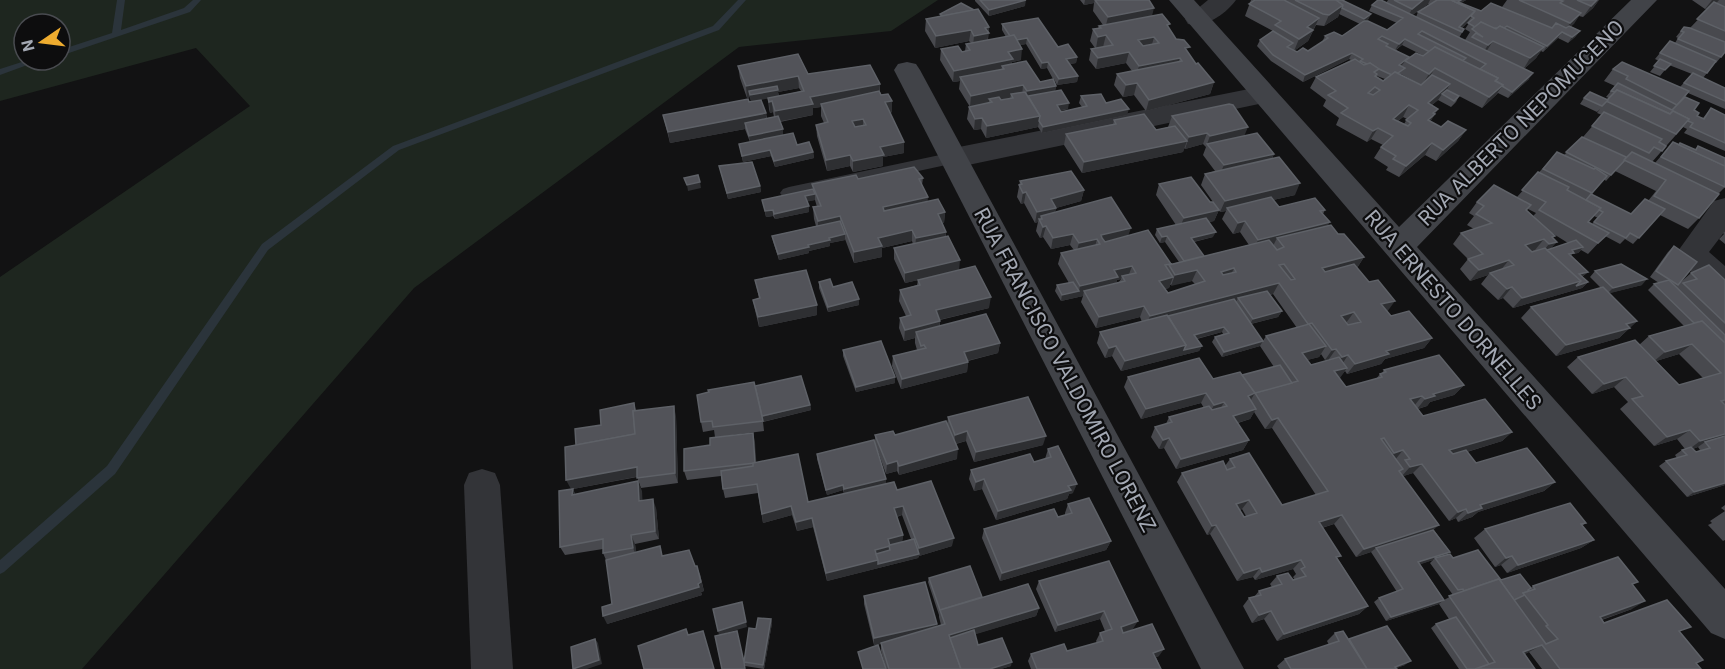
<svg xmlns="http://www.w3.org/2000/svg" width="1725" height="669" font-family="Roboto,sans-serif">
<rect width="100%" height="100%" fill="#121213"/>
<path fill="#1e261f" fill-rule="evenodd" d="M0,0H938L891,31L739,47L414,288L82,669H0V277L250,106L196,48L0,101ZM24,24H60V60H24Z"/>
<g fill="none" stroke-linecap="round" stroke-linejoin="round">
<g fill="#2b343b" fill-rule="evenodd">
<path d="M117,0H125L121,30L184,8L193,0H201L190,12L60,56V50L112,33Z"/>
<path d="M738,0H746L719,30L399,150L268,250L115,474L4,572L0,574V560L107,466L262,244L393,146L713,26Z"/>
<path d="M28,60H41L0,75V69Z"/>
</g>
<path fill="#333438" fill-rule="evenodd" d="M954,152L960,154L962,158L960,162L789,199L783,197L780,193L783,189L789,187Z"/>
<g fill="#333438" fill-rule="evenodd">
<path d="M1208,0H1236C1226,14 1205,28 1188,24L1185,19Z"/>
<path d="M1264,86L1273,89L1277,95L1273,101L954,168L944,165L940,158L944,151L954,148Z"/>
<path d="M1725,198V231L1709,252L1725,266V297C1704,291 1687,270 1678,251L1714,201Z"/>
<path d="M482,469L495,473L500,485L513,669H471L464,485L469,473Z"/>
</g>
<g fill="#414348" fill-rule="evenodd">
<path d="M1169,0H1194L1399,227L1631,0H1657L1417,247L1725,589V639L1711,633Z"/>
<path d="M907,62L916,64L920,70L1244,669H1201L894,70L898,64Z"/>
</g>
</g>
<g fill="#48494e" fill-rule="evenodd">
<path d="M975,0H1025V6L989,16L975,1Z"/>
<path d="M1080,0H1149L1152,16L1169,28L1176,39L1188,52L1196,64L1214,82L1210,94L1146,111L1134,95L1123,97L1114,85L1117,74L1132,71L1126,63L1096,69L1089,60L1091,49L1095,48L1090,41L1093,29L1098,28L1099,26L1103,25L1093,11L1094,3L1084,5Z"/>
<path d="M1251,0H1345L1344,1L1371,14L1367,21L1387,30L1397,23L1369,11L1372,5L1386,3L1388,0H1466L1461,3L1481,11L1502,7L1507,0H1599L1593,8L1583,17L1579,16L1571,26L1580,31L1575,37L1568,43L1558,38L1543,52L1541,51L1536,58L1524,69L1529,79L1508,98L1498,93L1495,96L1482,108L1459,96L1456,102L1451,107L1438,100L1432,105L1438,109L1430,122L1441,127L1466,130L1458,141L1436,161L1425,155L1399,177L1386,170L1388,167L1374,158L1381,147L1383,145L1371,139L1367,142L1336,125L1339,118L1323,106L1326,100L1310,88L1316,77L1351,60L1349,59L1303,82L1271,61L1257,46L1260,40L1273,31L1245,16ZM1430,0L1428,4L1430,5L1418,12L1416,17L1412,15L1428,4ZM1339,14L1360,24L1342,36H1325L1322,42L1308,51L1297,52L1294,51L1308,41L1316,25L1324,26L1338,17ZM1468,22L1469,23L1465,29L1470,32L1465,40L1459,38L1464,29L1462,28ZM1402,45L1424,56L1407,60L1409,57L1396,50ZM1401,74L1421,85L1400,75ZM1377,76L1385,79L1383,81L1376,77ZM1403,117L1407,119L1404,124L1398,121Z"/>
<path d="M1692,0H1725V52L1716,63H1715L1703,78L1725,88V109L1688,93L1685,97L1697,116L1703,118L1711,108L1725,115V151L1684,133L1687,129L1683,127L1652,162L1655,163L1673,142L1695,149L1698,146L1725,187L1718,194L1699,218L1688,229L1660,215L1633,244L1625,239L1620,244L1605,236L1588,254L1581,250L1578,253L1572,254L1571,256L1588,272L1582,277L1588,282L1582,288L1513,308L1503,298L1498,300L1481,284L1488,275L1470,281L1460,269L1468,259L1453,244L1461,233L1474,229L1467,225L1474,216L1469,213L1477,202L1517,197L1557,152L1564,155L1583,137L1602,115L1597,113L1600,109L1597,112L1580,104L1584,98L1608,100L1609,98L1606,97L1615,86L1604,81L1613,69L1680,87L1692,74L1669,65L1660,76L1650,72L1659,61L1655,59L1660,53L1675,43L1678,38L1676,37L1684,27L1690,28L1709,8L1705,9ZM1615,171L1656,191L1648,201L1631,214L1590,196L1604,179L1606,181ZM1528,209L1536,213L1533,216L1527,210ZM1594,216L1598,218L1592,224L1588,222ZM1552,233L1568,243L1551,249L1553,239Z"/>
<path d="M940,14L989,27L988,40L1006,37L1002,30V24L1058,47L1077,57L1076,63L1070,64L1078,76L1077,82L1057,85L1054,79L1056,86L1055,91L1068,109L1060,111L1061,112L1082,107L1079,103L1081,96L1106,103L1127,115L1042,133L1038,127L986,138L981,129L974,130L967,119L969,107H970L959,89L960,81L953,82L940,60L941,49L962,52L965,51L966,44L971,43L969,41L935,48L925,31L926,19L940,17ZM1026,44L1041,69L1047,68L1053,79L1040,82L1012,64V62L1021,60L1020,45Z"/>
<path d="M738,66L880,84V92L892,112L890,113L904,142V153L883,157V166L853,172L850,166L827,171L817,136L816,125L824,123L821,116V107L813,108V115L780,122L783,135L797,145L813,152L814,158L775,167L771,156L743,162L739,144L750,142L745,129L670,143L663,115L751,101L750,97L747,98L740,78ZM799,88L801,91L779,96L778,92ZM768,98L769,109L770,113L773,112L774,117L767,118L766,113L754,101Z"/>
<path d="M1172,116L1244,135L1274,154L1272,159L1295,195L1273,200L1279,207L1325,210L1323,214L1328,225L1364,257L1357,268L1391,316L1432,338L1424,348L1385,359L1381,364L1347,374L1345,371L1339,378L1346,387L1376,379L1380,374L1382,373L1384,370L1464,385L1454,395L1430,402L1427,406L1418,409L1423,416L1512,432L1502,441L1467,452L1476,463L1555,482L1544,491L1478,512L1472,517L1458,522L1456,518L1449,521L1413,473L1403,476L1434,530L1450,552L1446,555L1501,580L1531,588L1533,586L1632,585V609L1602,620L1604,623L1680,632L1696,663L1701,669H1542L1529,652L1525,654L1535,669H1459L1431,628L1436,624L1449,619L1439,604L1386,621L1374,602L1379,598L1397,592L1371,552L1356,557L1334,524L1322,528L1338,559L1368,606L1359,614L1277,641L1264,619L1252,623L1243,606L1249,598L1254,597L1259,591L1272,587L1270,584L1277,576L1293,580H1295L1293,577L1296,574L1293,569L1255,580L1253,577L1237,581L1210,534L1207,535L1177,482L1182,473L1225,466L1230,459L1282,505L1316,495L1272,428L1265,429L1254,412L1250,419L1238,423L1249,440L1243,450L1176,469L1164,448L1159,449L1151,437L1155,427L1166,424L1169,417L1204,408L1201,403L1141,419L1124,387L1128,377L1213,379L1242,375L1274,367L1260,346L1222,357L1212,342L1215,337L1223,334L1222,332L1197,339L1202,346L1199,351L1121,371L1112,356L1105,358L1097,343L1100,332L1142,322L1140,317L1096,328L1081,302L1083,296L1061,301L1055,291L1057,285L1069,283L1058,264L1061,253L1074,250L1070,245L1051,249L1043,237L1040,238L1036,231L1038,222L1035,223L1024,203L1021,204L1017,197L1020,181L1084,190L1081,201L1056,208L1055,212L1128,236L1171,264L1179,262L1165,242L1160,243L1155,235L1157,229L1176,225L1156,195L1159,184L1210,202L1218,209L1201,185L1205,174L1215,171L1203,155L1206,147L1203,144L1185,149L1184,148L1183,152L1082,173L1064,145L1066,134L1113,124L1114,120L1156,130L1168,127ZM1219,210L1220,212L1226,211L1222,219L1233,234L1240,232L1249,245L1204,256L1194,242L1213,237L1209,222L1214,221ZM1121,279L1119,282L1116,283L1117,280ZM1192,281L1195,284L1168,293L1165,289L1169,288L1170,285ZM1273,294L1297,328L1266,336L1263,341L1251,324L1278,317L1282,311L1270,295ZM1321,354L1325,360L1329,359L1330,360L1311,365L1307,360L1319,357ZM1242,509L1246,516L1244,517L1240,510ZM1433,560L1430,563L1453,595L1444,600L1420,564Z"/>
<path d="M719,166L760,186L761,192L728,199Z"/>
<path d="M923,178L922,185L927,201L945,212L944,223H942L946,232V236L959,270L989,308L940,320V326L1000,343L998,353L968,361L967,372L901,389L892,366L893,356L917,350L915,343V338L904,341L899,328L900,318L906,316L899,301L900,290L917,285L918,280L905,283L894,259V248L913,244L912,241L882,248V257L854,263L845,239V240L830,243V246L809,251V253L779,260L773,241L772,236L816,226L814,219L813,207H817L815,200L807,201L809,212L775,219L773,216L766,217L762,200L813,189L812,184L858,179Z"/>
<path d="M1725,231V244L1719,239L1724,234L1723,233Z"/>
<path d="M1674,246L1681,282L1691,273L1725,280V485L1687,497L1659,466L1666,461L1677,458L1675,455L1682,450L1685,449L1677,439L1654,446L1620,409L1628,402L1614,387L1592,394L1567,367L1578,357L1639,345L1649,336L1684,326L1648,290L1654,284L1659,283L1650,277L1668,252ZM1679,354L1703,378L1679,385L1656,361ZM1698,447L1700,450L1696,452L1693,449Z"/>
<path d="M1595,271L1642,285L1609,293L1637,321L1619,338L1556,356L1521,318L1531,307L1601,288L1590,277Z"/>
<path d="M755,280L817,305V315L759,327L755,310L753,300L759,298Z"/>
<path d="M819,282L859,299V305L828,312L819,288Z"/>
<path d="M843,350L895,383L856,392L843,356Z"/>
<path d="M755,386L810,405L811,410L763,422L764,431L725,436L753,433L756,462L808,502L897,490L952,546L919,556L918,558L827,581L813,527L797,531L792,515L763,523L758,493L725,498L723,489L721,476L687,480L684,471L710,445L715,437L714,430L703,432L701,422ZM902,515L911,539L902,542L903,535L897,517Z"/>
<path d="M634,403L636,411L676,416L678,483L641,488L637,477L573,489L575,494L642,491V501L656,508L659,539L635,544L636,552L663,556L695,566L700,574L704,591L701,592L702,595L607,624L612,604L606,560L603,553V549L565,555L560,547L571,489L576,445L601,425Z"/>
<path d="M948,417L1043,445L974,462L966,441L956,444L957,459L899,475L897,471L886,474L877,449L886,479V484L844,494L843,490L827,495L817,459V454L875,444V435H895L947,425Z"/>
<path d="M1048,449L1073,493L1069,494L1067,499L996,520L982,489L974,491L969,479L971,470L1034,462L1045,459Z"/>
<path d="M1068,504L1111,541L1106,550L1000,581L982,538L984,529L1058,517L1065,515V513Z"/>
<path d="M1725,505V540L1723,541L1708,525L1712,523L1710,521L1725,511L1721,508Z"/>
<path d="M1586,523L1582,526L1594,540L1581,548L1507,573L1501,565L1495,567L1474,538L1485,529Z"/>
<path d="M1109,561L1133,629L1123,632L1159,656L1156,657L1161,669H1031L1028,661L1031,654L1067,651L1097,643L1096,641L1100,633L1105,631L1100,619L1055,632L1036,589L1039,581Z"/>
<path d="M929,578L982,597L1039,608L1036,616L975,634L978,645L1011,666L1001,669H886L881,651V644L874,645L864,604V596L937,626L941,625L939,617V615L928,582Z"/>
<path d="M771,619L772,623L764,669L745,666L744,661L756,629Z"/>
<path d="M1335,633L1349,639L1405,665L1396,668L1397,669H1279L1277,666L1285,659L1329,645L1327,641Z"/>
</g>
<g fill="#2e2f32">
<path d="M1026,0L1025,6L989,16V10Z"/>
<path d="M1085,0H1095L1094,3L1084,5Z"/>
<path d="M1423,0H1430L1428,4L1406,20L1412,9Z"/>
<path d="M1461,0H1466L1454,8L1458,2Z"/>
<path d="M1597,0H1599L1593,8L1583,17L1591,6Z"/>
<path d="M1712,0H1719L1714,6L1705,9Z"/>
<path d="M1343,5L1338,17L1324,26L1329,15Z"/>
<path d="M1154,8L1151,20L1105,29L1108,17Z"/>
<path d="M1475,11L1468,22L1459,31V27Z"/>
<path d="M1581,13L1574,24L1562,34L1570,23Z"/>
<path d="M1371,14L1368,20L1361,25L1364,19Z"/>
<path d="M1319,18L1308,41L1294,51L1299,39L1307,27Z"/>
<path d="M989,27L987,45L973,47L974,36L985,28Z"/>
<path d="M971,30L969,41L935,48L936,36Z"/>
<path d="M1580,31L1575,37L1568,43L1572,37Z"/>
<path d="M1562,32L1558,38L1543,52L1547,46Z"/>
<path d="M1106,35L1103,47L1096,48L1098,37Z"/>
<path d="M1154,37L1151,48L1135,51L1138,40Z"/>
<path d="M1027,38L1026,44L1012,47L1013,40Z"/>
<path d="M1405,39L1402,45L1395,50L1399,44Z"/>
<path d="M1493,41L1486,52L1481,56L1488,45Z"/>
<path d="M1544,47L1536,58L1523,70L1530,58Z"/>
<path d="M1022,49L1021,60L1012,62L1011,71L1004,69L1002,66L1001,73L960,77V81L953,82L954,71L1008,52Z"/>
<path d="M1129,52L1126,63L1096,69L1098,58Z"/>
<path d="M1352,53L1349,59L1303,82L1305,75Z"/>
<path d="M1077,57L1076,63L1065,65L1066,59Z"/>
<path d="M1409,57L1406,62L1405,61L1403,64L1395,71L1399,65Z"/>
<path d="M1180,58L1176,69L1136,77L1139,66Z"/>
<path d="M1048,62L1047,68L1041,69L1042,63Z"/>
<path d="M1435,68L1428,80L1422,85L1429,74Z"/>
<path d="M1533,73L1529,79L1508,98L1512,92Z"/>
<path d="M798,76L799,88L778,92L779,96L751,102L749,91L750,97L747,98L746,86Z"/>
<path d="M1078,76L1077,82L1057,85L1059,79Z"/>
<path d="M1214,82L1210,94L1146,111L1149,100Z"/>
<path d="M1137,83L1134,95L1123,97L1126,85Z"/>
<path d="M880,84L879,95L821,104V107L813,108V115L776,122L775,111L810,97Z"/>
<path d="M1450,84L1444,95L1442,94L1438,100L1421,114L1428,103Z"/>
<path d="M1023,85L1022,97L1011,94L1010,99L992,103L989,99V103L970,107L971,96Z"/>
<path d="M1503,85L1495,96L1482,108L1489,97Z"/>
<path d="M1056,86L1054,97L1026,100L1027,91Z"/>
<path d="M772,101L773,112L770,113L769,102Z"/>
<path d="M892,101V112L885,114V102Z"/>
<path d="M1069,103L1068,109L1055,111L1057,105Z"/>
<path d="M1409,105L1403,117L1386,130L1393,119Z"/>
<path d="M1129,109L1127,115L1042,133L1043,127Z"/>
<path d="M1438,109L1428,125L1421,132L1433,113Z"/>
<path d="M766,113L767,124L745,123V129L670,143L668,132Z"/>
<path d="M1040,116L1038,127L986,138L987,126Z"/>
<path d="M982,118L981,129L974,130L975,119Z"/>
<path d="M863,119V130L852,132V121Z"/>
<path d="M1248,127L1243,139L1207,144L1206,147L1210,136Z"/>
<path d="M1378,128L1371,139L1367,142L1373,131Z"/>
<path d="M783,129V135L750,142L749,136Z"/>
<path d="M1466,130L1458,141L1436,161L1443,150Z"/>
<path d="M1207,133L1203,144L1185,149L1189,137Z"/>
<path d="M1187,141L1183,152L1082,173L1084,162Z"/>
<path d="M904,142V153L883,157V166L853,172V161L880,147Z"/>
<path d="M1432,143L1425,155L1399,177L1406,166Z"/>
<path d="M770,150L771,156L743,162L742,156Z"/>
<path d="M813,152L814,158L775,167L774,161Z"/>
<path d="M1274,154L1269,165L1219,176L1224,165Z"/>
<path d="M850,155V166L827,171L826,160Z"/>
<path d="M700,182L701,188L688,191L687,185Z"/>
<path d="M1300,183L1295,195L1229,210L1227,208L1226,211L1220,212L1225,201Z"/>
<path d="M760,186L761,192L728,199L727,193Z"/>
<path d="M1084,190L1081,201L1056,208L1053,219L1041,216L1040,221L1039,219L1038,222L1035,223L1037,212L1051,199Z"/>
<path d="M1026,192L1024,203L1021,204L1023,193Z"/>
<path d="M815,194V200L806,202L805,196Z"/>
<path d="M928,197L927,208L882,218L883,207Z"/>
<path d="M809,206V212L775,219L774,214Z"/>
<path d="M773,210V216L766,217L765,211Z"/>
<path d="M1219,210L1214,221L1179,229L1184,218Z"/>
<path d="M945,212L944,223L937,225L938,214Z"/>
<path d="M840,216V227L818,232V221Z"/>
<path d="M1245,221L1240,232L1233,234L1238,223Z"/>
<path d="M1330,222L1324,233L1277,238L1273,246L1253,251L1258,240Z"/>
<path d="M1046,226L1043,237L1040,238L1043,227Z"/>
<path d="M1131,228L1127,239L1100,244L1101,235Z"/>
<path d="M912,230V241L882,248V257L854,263V252L878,238Z"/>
<path d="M946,232L945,243L915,249L916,238Z"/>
<path d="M1216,232L1213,237L1188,243L1191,238Z"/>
<path d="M845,234V240L830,243V246L809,251V253L779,260L778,254L808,245L829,238Z"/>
<path d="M1073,234L1070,245L1051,249L1053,238Z"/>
<path d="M1167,236L1165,242L1160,243L1162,237Z"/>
<path d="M1097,239L1094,250L1076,254L1079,243Z"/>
<path d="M1544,239L1535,250L1516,256L1525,245Z"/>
<path d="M1557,242L1547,253L1541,254L1549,244Z"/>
<path d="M1583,247L1578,253L1572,254L1569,258L1564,260L1572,250Z"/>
<path d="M1364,257L1357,268L1316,279L1322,268Z"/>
<path d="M960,260L959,271L905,283V273Z"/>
<path d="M1509,260L1500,271L1490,273L1488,275L1470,281L1479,270Z"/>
<path d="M1132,266L1128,277L1122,276L1121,279L1117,280L1114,288L1084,291L1083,296L1061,301L1062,295L1079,291L1080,286L1114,270Z"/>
<path d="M1234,268L1229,279L1216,282L1221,272Z"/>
<path d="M1197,270L1192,281L1171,286L1175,275Z"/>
<path d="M1588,272L1582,277L1579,274Z"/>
<path d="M1173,277L1169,288L1155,291L1159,281Z"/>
<path d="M1647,279L1642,285L1607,294L1613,288Z"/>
<path d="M1581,281L1588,282L1582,288L1513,308L1522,298Z"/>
<path d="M1279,283L1273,294L1241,302L1238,298L1235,304L1146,327L1150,316Z"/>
<path d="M1512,287L1503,298L1498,300L1507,289Z"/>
<path d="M991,297L989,308L934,321L936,310Z"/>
<path d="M859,299V305L828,312V307Z"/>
<path d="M1395,301L1387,312L1381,304Z"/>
<path d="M817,305V315L759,327L758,317Z"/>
<path d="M1144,306L1140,317L1096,328L1099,317Z"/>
<path d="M1282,311L1278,317L1250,324L1253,319Z"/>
<path d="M1354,312L1346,323L1341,316Z"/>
<path d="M940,321L939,332H916L915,338L904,341L905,330Z"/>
<path d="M1637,321L1619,338L1556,356L1566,345L1626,324Z"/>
<path d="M1224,327L1222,332L1191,340L1194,335Z"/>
<path d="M1432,338L1424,348L1385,359L1381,364L1347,374L1355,364L1386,351Z"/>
<path d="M1263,341L1260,346L1222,357L1224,352Z"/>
<path d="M1000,343L998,353L962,362L964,352Z"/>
<path d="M1692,344L1679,354L1653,362L1665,352Z"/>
<path d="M1186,345L1202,346L1199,351L1121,371L1125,361Z"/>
<path d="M1116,346L1112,356L1105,358L1109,348Z"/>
<path d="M1326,346L1319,357L1296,363L1302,353Z"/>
<path d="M1336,349L1329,359L1325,360L1332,350Z"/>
<path d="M1348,355L1341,366L1335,367L1342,357Z"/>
<path d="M968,362L967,372L901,389L902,379Z"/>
<path d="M1347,368L1340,378L1334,371Z"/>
<path d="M895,377V383L856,392V387Z"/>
<path d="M1626,377L1614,387L1592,394L1604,384Z"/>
<path d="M1464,385L1454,395L1430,402L1427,406L1417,409L1425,399L1433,394Z"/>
<path d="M1206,393L1201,403L1141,419L1146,409Z"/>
<path d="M1255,393L1252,398L1249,404L1248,396Z"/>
<path d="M1422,396L1414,406L1410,399Z"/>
<path d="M1224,402L1219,412L1209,415L1214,405Z"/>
<path d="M810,405L811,410L762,422V417Z"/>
<path d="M674,406L676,416L678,483L675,473Z"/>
<path d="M1256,409L1250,419L1227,426L1233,416Z"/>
<path d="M1278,418L1272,428L1265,429L1272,420Z"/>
<path d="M1690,430L1677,439L1654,446L1667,437Z"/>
<path d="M967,431L966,441L954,444L955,435Z"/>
<path d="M1512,432L1502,441L1440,460L1449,450Z"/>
<path d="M753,433L755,442L757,472L755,463Z"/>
<path d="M1725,434V439L1705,442L1698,447L1687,451L1700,441Z"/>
<path d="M1046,436L1043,445L974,462L976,452Z"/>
<path d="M1169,438L1164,448L1159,449L1163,440Z"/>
<path d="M1249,440L1243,450L1176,469L1181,459Z"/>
<path d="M958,449L957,459L899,475V466Z"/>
<path d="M1403,450L1395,460L1385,462L1394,453Z"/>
<path d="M897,461V471L886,474L887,464Z"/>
<path d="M1422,464L1413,473L1401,477L1410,467Z"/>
<path d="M637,467L640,476L573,489L577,498L572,495L571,489L566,480Z"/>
<path d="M886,479V484L844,494V489Z"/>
<path d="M984,479L982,489L974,491L976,482Z"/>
<path d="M638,481L642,491L643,510L639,501Z"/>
<path d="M1555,482L1544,491L1478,512L1472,517L1458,522L1468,513L1480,505Z"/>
<path d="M1725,483V485L1687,497L1694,492Z"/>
<path d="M1077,484L1073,493L1069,494L1067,499L996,520L998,511L1068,486Z"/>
<path d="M843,485V490L827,495L826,490Z"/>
<path d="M653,499L656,508L659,539L655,531Z"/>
<path d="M1249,500L1242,509L1230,513L1236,504Z"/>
<path d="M791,506L792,515L763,523L762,514Z"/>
<path d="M903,506L902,515L894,517V508Z"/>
<path d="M1466,509L1456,518L1449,521L1458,512Z"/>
<path d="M1342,515L1334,524L1311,531L1319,522Z"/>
<path d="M812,518L813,527L797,531L796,522Z"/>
<path d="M1216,525L1210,534L1207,535L1212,526Z"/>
<path d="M1439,525L1429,534L1376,548L1371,552L1356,557L1364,549Z"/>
<path d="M631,535L635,544L637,557L633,548Z"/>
<path d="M903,535L902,544L890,554L876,558L875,550L888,539Z"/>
<path d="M954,538L952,546L919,556L918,558L827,581L826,573L878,560L918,554L919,548Z"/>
<path d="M1594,540L1581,548L1507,573L1518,565Z"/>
<path d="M1111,541L1106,550L1000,581L1002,573Z"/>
<path d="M1450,552L1444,556L1435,558L1433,560L1413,567L1418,562Z"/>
<path d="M1512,556L1501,565L1495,567L1506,558Z"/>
<path d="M1301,560L1293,569L1255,580L1262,572Z"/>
<path d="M697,566L704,591L701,592L702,595L607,624L603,616L698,584Z"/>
<path d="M1260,568L1253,577L1237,581L1244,573Z"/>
<path d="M1444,600L1439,604L1386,621L1391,617Z"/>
<path d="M1645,601L1632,609L1586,625L1600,617Z"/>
<path d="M742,602L747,627L719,635L718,631Z"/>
<path d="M1368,606L1359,614L1277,641L1284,634Z"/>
<path d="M1039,608L1036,616L950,642L949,635Z"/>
<path d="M1104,611L1100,619L1055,632L1058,625Z"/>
<path d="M1271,611L1264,619L1252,623L1259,615Z"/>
<path d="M771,619L772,623L764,669L763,665Z"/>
<path d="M1138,621L1133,629L1116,635L1121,627Z"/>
<path d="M937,624L936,632L874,645V638Z"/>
<path d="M595,639L598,643L602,664L587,669H573Z"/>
<path d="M1542,645L1529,652L1511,659L1523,652Z"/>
<path d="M1164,649L1159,656L1148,660L1153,653Z"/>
<path d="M1411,661L1405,665L1394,669L1395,667Z"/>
<path d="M1012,662L1011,666L1001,669H990Z"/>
</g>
<g fill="#525359" stroke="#5e6167" stroke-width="1.5" fill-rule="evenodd">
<path d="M980,0H1026L989,10Z"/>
<path d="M1095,0H1149L1154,8L1108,17Z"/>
<path d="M1255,0H1284L1319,18L1307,27L1313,30L1299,39L1275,25L1281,21L1249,4Z"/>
<path d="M1295,0H1336L1343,5L1329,15L1323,14Z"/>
<path d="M1336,0H1342L1371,14L1364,19L1342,8L1343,5Z"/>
<path d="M1378,0H1381L1533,73L1512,92L1502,86L1503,85L1496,81L1498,78L1480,69L1486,64L1422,31L1418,34L1466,58L1462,61L1435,47L1430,52L1405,39L1399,44L1382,36L1378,39L1388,44L1386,46L1409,57L1399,65L1405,68L1398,73L1395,72L1392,75L1379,69L1370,63L1367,64L1360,61L1363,59L1352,53L1305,75L1273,55L1260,40L1273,31L1293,43L1287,47L1297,52L1303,48L1308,51L1328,38L1325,36L1334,32L1342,36L1364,21H1368L1387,30L1403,18L1372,5Z"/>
<path d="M1394,0H1423L1412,9Z"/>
<path d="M1437,0H1451L1475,11L1459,27L1464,29L1462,32L1418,12Z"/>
<path d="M1451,0H1461L1458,2L1481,11L1491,3L1552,28L1556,23L1566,28L1569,26L1580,31L1572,37L1562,32L1547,46L1507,26L1504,28L1500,26L1497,28H1495L1494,29L1481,22L1475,27L1468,23L1474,18L1471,16L1475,11Z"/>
<path d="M1519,0H1559L1563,1L1560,3L1581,13L1570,23Z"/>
<path d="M1577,0H1597L1591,6Z"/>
<path d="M1714,2L1725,7V31L1697,19Z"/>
<path d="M961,3L974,10L943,16L940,14Z"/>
<path d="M978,9L989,27L985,28L989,33L974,36L971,30L936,36L926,19Z"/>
<path d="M1162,14L1170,24L1167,25L1176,39L1184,40L1190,47L1185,48L1196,64L1198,63L1214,82L1149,100L1137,83L1126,85L1117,74L1182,61L1180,58L1139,66L1129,52L1098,58L1091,49L1113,45L1106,35L1098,37L1093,29L1101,28L1099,26ZM1154,37L1159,43L1143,46L1138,40Z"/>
<path d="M1038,18L1058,47L1068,44L1077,57L1066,59L1078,76L1059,79L1048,62L1042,63L1027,38L1017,40L1014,35L1010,36L1002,24Z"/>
<path d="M1481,22L1496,29L1500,26L1544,47L1530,58L1493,41L1488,45L1472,37L1476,33L1483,37L1472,29Z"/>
<path d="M1684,27L1690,28L1725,42V52L1721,57L1678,39L1684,32L1681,31Z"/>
<path d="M1014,35L1022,49L1008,52L1013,59L954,71L941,49L958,46L962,52L970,50L966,44Z"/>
<path d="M1670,41L1716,61L1707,73L1660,53Z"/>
<path d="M1435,47L1498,78L1495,81L1503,85L1489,97L1435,68L1429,74L1405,61L1416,53L1423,56Z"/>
<path d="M798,54L808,74L870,65L880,84L810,97L813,104L775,111L772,101L769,102L768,98L804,91L798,76L746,86L738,66Z"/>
<path d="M1355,59L1364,65L1370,63L1379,69L1374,72L1377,74L1375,76L1383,81L1395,72L1421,85L1432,75L1450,84L1428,103L1438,109L1433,113L1435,114L1428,120L1441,127L1448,121L1466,130L1443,150L1432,143L1406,166L1393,159L1396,156L1381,147L1393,136L1378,128L1373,131L1341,113L1348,108L1328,95L1336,91L1316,77ZM1375,87L1380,90L1373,95L1368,93ZM1409,105L1418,110L1406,120L1411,123L1408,126L1393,119Z"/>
<path d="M1660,59L1671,64L1665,70L1654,66Z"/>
<path d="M1026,61L1040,82L1053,79L1056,86L1027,91L1023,85L971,96L960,77L1004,69L1002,66Z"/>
<path d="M1622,62L1689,91L1677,105L1626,79L1628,76L1613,69Z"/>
<path d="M1693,73L1725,88V101L1684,83Z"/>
<path d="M1618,83L1672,110L1685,97L1699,103L1694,110L1699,113L1697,116L1704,119L1711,108L1725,115V143L1690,127L1693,123L1688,121L1689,119L1673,111L1670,114L1617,90L1615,92L1611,91Z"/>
<path d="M777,86L778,90L750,95L749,91Z"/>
<path d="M1061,90L1069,103L1057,105L1061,112L1087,106L1081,96L1101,94L1106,103L1121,99L1129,109L1043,127L1039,121L1040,116L1028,96Z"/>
<path d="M1447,90L1459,96L1454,101L1442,94Z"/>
<path d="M1617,90L1670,114L1673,111L1689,119L1676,134L1606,101Z"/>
<path d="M879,91L881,95L888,94L892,101L885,102L904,142L880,147L884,155L853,161L850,155L826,160L816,125L828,122L821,104ZM863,119L866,125L855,127L852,121Z"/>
<path d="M1025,92L1040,116L987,126L982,118L975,119L969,107L992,102L989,99L999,97L1001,100L1013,98L1011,94Z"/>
<path d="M1590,92L1608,100L1602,106L1584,98Z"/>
<path d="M748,99L749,102L761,100L766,113L668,132L663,115Z"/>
<path d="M1229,104L1233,105L1248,127L1210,136L1207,133L1189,137L1172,116Z"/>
<path d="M1604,112L1662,139L1659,142L1666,146L1662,151L1654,147L1649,153L1592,126Z"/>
<path d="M1144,114L1156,130L1175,126L1187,141L1084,162L1066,134L1116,124L1114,120Z"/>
<path d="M778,116L783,129L749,136L745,123Z"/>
<path d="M793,133L797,145L809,142L813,152L774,161L770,150L742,156L739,144Z"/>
<path d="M1257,133L1274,154L1224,165L1207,144Z"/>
<path d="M1582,137L1626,157L1625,160L1611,175L1566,152Z"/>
<path d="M1673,142L1725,166V187L1661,157Z"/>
<path d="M1680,143L1696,150L1698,146L1725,158V166L1679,145Z"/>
<path d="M1557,152L1594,169L1595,168L1607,176L1592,193L1543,169Z"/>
<path d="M1632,152L1719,194L1699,218L1654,196L1666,180L1624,160Z"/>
<path d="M1279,157L1300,183L1225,201L1205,174Z"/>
<path d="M752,162L760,186L727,193L719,166Z"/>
<path d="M914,167L923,178L919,179L928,197L883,207L884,211L938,199L945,212L938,214L946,232L916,238L912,230L878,238L882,246L854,252L840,216L818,221L813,207L821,206L812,184L856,175L858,179Z"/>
<path d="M1071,171L1084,190L1051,199L1056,208L1037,212L1026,192L1023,193L1019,185L1022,184L1020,181Z"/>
<path d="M1538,172L1569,187L1567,190L1601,208L1588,222L1609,233L1598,243L1539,210L1546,202L1522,190Z"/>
<path d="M698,175L700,182L687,185L684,178Z"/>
<path d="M1191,177L1210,202H1213L1219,210L1184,218L1159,184Z"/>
<path d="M1494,185L1531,205L1526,210L1555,236L1552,237L1557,242L1549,244L1544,239L1525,245L1532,252L1545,248L1581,281L1522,298L1512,287L1507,289L1490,273L1514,265L1509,260L1479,270L1468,259L1483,254L1461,233L1492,223L1476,214L1484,206L1477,202Z"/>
<path d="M813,189L815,194L805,196L809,206L774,214L773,210L765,211L762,200Z"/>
<path d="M1591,194L1631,214L1645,199L1665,209L1639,238L1630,233L1626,238L1594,222L1603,212L1599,210L1601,208L1586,200Z"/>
<path d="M1111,197L1131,228L1101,235L1102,238L1105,242L1148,230L1171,264L1165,265L1173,277L1159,281L1168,293L1205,281L1197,270L1175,275L1169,265L1269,240L1277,250L1284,247L1277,238L1331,225L1338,234H1344L1364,257L1322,268L1325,272L1354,264L1369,282L1378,280L1395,301L1381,304L1391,316L1409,311L1432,338L1386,351L1389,354L1355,364L1348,355L1342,357L1336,349L1332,350L1312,323L1308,324L1279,283L1150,316L1144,306L1099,317L1084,291L1125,281L1122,276L1136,273L1132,266L1114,270L1118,277L1080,286L1061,253L1100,244L1097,239L1079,243L1073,234L1053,238L1046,226L1043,227L1039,219H1042L1041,216ZM1284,264L1295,279L1291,280L1279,265ZM1234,268L1236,272L1223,275L1221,272ZM1354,312L1361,322L1348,325L1341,316Z"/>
<path d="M1271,197L1279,207L1315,198L1325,210L1320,211L1330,222L1258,240L1245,221L1238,223L1227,208Z"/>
<path d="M1206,218L1216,232L1191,238L1204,256L1184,261L1167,236L1162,237L1157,229Z"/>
<path d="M840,221L845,234L829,238L830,240L808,245L809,247L778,254L772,236Z"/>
<path d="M948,236L960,260L905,273L894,248Z"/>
<path d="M1576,240L1583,247L1572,250L1574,253L1569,254L1588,272L1579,274L1588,282L1576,286L1581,281L1547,250Z"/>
<path d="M1674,246L1697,262L1678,285L1656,271Z"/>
<path d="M1621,264L1647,279L1613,288L1595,271Z"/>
<path d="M1709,265L1725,280V323L1683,283L1697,279L1691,273Z"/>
<path d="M975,266L991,297L936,310L940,321L905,330L900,318L911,315L900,290L920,285L918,280Z"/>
<path d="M806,270L817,305L758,317L753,300L760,298L755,280Z"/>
<path d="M830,279L833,287L852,282L859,299L828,307L819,282Z"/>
<path d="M1669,280L1725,335V343L1702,321L1694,323L1654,284Z"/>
<path d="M1073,282L1079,291L1062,295L1057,285Z"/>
<path d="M1603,287L1637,321L1626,324L1630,328L1566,345L1531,307Z"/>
<path d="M1267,291L1282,311L1253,319L1238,298Z"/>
<path d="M1234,299L1263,341L1224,352L1215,337L1229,333L1224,327L1194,335L1202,346L1184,350L1186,345L1168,316Z"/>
<path d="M986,314L1000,343L964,352L968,362L902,379L893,356L926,348L924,345L921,346L916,332Z"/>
<path d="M1167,315L1186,345L1125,361L1116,346L1109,348L1100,332Z"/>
<path d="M1702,321L1725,343V400L1721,401L1725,405V434L1700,441L1690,430L1667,437L1632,399L1643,396L1626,377L1604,384L1578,357L1635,340L1679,385L1721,373L1692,344L1665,352L1649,336Z"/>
<path d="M1309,324L1326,346L1302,353L1311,365L1339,357L1347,368L1334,371L1346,387L1382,377L1380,374L1386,372L1384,370L1439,355L1464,385L1433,394L1435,396L1425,399L1422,396L1410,399L1423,416L1485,399L1512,432L1449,450L1453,454L1466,450L1476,463L1527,448L1555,482L1480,505L1482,508L1468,513L1466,509L1458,512L1422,464L1410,467L1405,460L1410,459L1403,450L1394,453L1384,438L1381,439L1403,469L1399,471L1439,525L1364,549L1342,515L1319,522L1341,556L1336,557L1368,606L1284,634L1271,611L1259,615L1249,598L1261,595L1259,591L1282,584L1277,576L1288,573L1293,580L1306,576L1301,569L1305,567L1301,560L1262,572L1260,568L1244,573L1216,525L1212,526L1182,473L1223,461L1227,470L1235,467L1230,459L1249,453L1282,505L1328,491L1278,418L1272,420L1255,393L1298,381L1266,336ZM1249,500L1257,513L1244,517L1236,504Z"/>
<path d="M881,341L895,377L856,387L843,350Z"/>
<path d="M1199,358L1213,379L1240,372L1255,393L1248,396L1256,409L1233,416L1249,440L1181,459L1169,438L1163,440L1155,427L1172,422L1169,417L1209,406L1212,410L1227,406L1224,402L1214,405L1206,393L1146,409L1128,377Z"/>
<path d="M1280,365L1292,383L1255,393L1242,375Z"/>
<path d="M801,376L810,405L762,416L755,386Z"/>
<path d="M754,382L763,421L713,427L712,421L701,422L697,395L709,392L708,390Z"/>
<path d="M1028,397L1046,436L976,452L967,431L955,435L948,417Z"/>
<path d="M634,403L635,411H633L635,434L576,445L575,429L601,425L600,410Z"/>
<path d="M674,406L675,473L637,478V467L566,480L565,447L635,434L633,411Z"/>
<path d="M946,421L958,449L899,466L897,461L887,464L875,435L893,431L895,435Z"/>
<path d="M753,433L755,463L684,471V449L710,445V438Z"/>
<path d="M1725,436V483L1694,492L1666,461L1687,455L1682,450L1691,447L1696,452L1710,448L1705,442Z"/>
<path d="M874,440L886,479L844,489L843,485L826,490L817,454Z"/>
<path d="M1058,446L1077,484L1068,486L1071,490L998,511L984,479L976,482L971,470L1030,454L1034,462L1051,457L1048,449Z"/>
<path d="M798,454L808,502L894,482L897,490L931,481L954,538L919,548L903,506L894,508L903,535L888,539L890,546L875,550L878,560L826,573L812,518L796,522L791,506L762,514L757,484L723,489L721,471L753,466V463Z"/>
<path d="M638,481L639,501L653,499L655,531L631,535L633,548L603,553V539L560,547L559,491L573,489L572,495Z"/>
<path d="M1089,498L1111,541L1002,573L984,529L1054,509L1058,517L1072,513L1068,504Z"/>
<path d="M1570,503L1586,523L1581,524L1594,540L1518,565L1512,556L1506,558L1485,529Z"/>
<path d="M1433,530L1450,552L1418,562L1444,600L1391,617L1379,598L1403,589L1376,548Z"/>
<path d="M914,539L919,554L878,564V560L876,554L890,550L889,546L890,545Z"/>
<path d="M660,546L662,556L689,550L695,566H697L701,582L698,584L699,587L603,616L602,607L612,604L606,560Z"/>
<path d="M1478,550L1501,580L1520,574L1531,588L1528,590L1529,591L1523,593L1525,595L1514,600L1499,579L1464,591L1463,589L1458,590L1435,558L1450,554L1453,558Z"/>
<path d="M1618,557L1638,582L1632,584L1645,601L1600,617L1604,623L1667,600L1691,627L1679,631L1703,660L1696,663L1701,669H1560L1542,645L1523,652L1535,669H1475L1495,662L1449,596L1499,579L1546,644L1558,639L1546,626L1548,625L1523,593L1535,589L1533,586Z"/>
<path d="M1109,561L1138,621L1121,627L1123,633L1152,624L1164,649L1153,653L1161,669H1037L1031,654L1064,644L1067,651L1103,641L1100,633L1112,629L1104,611L1058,625L1039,581Z"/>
<path d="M970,566L982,597L940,610L929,578Z"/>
<path d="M925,582L937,624L874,638L864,596Z"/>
<path d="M1028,584L1039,608L949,635L961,669H889L881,643L945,624L940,610Z"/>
<path d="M742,602L746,622L718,631L713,609Z"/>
<path d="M1456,617L1489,664L1475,669H1467L1436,624Z"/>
<path d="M758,618L771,619L763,665L744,662L745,669H722L715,636L737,631L744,662L749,628L756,629Z"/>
<path d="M1387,626L1411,661L1395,667L1397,669H1367L1349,639Z"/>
<path d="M686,629L688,635L703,631L714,669H644L638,646Z"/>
<path d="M974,630L978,645L1002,638L1012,662L990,669H961L950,638Z"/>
<path d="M1343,631L1367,669H1291L1285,659L1339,641L1335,633Z"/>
<path d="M595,639L599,660L573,669L571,647Z"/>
<path d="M878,645L886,669H863L858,652Z"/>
</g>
<g text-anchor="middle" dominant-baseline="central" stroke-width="4.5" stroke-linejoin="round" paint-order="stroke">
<g font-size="21" fill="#a3a8b3" stroke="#0d0d0e">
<text transform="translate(1521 123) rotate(-45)">RUA ALBERTO NEPOMUCENO</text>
<text transform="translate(1453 310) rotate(49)">RUA ERNESTO DORNELLES</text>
<text transform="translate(1065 370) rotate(62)">RUA FRANCISCO VALDOMIRO LORENZ</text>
</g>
</g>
<g transform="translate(42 42) rotate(256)"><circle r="28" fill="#0d0d0e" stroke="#494b50" stroke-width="1.5"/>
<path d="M0-4.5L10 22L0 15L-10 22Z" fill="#eeac2f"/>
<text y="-9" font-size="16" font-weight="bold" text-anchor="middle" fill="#a3a8b3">N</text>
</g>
</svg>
